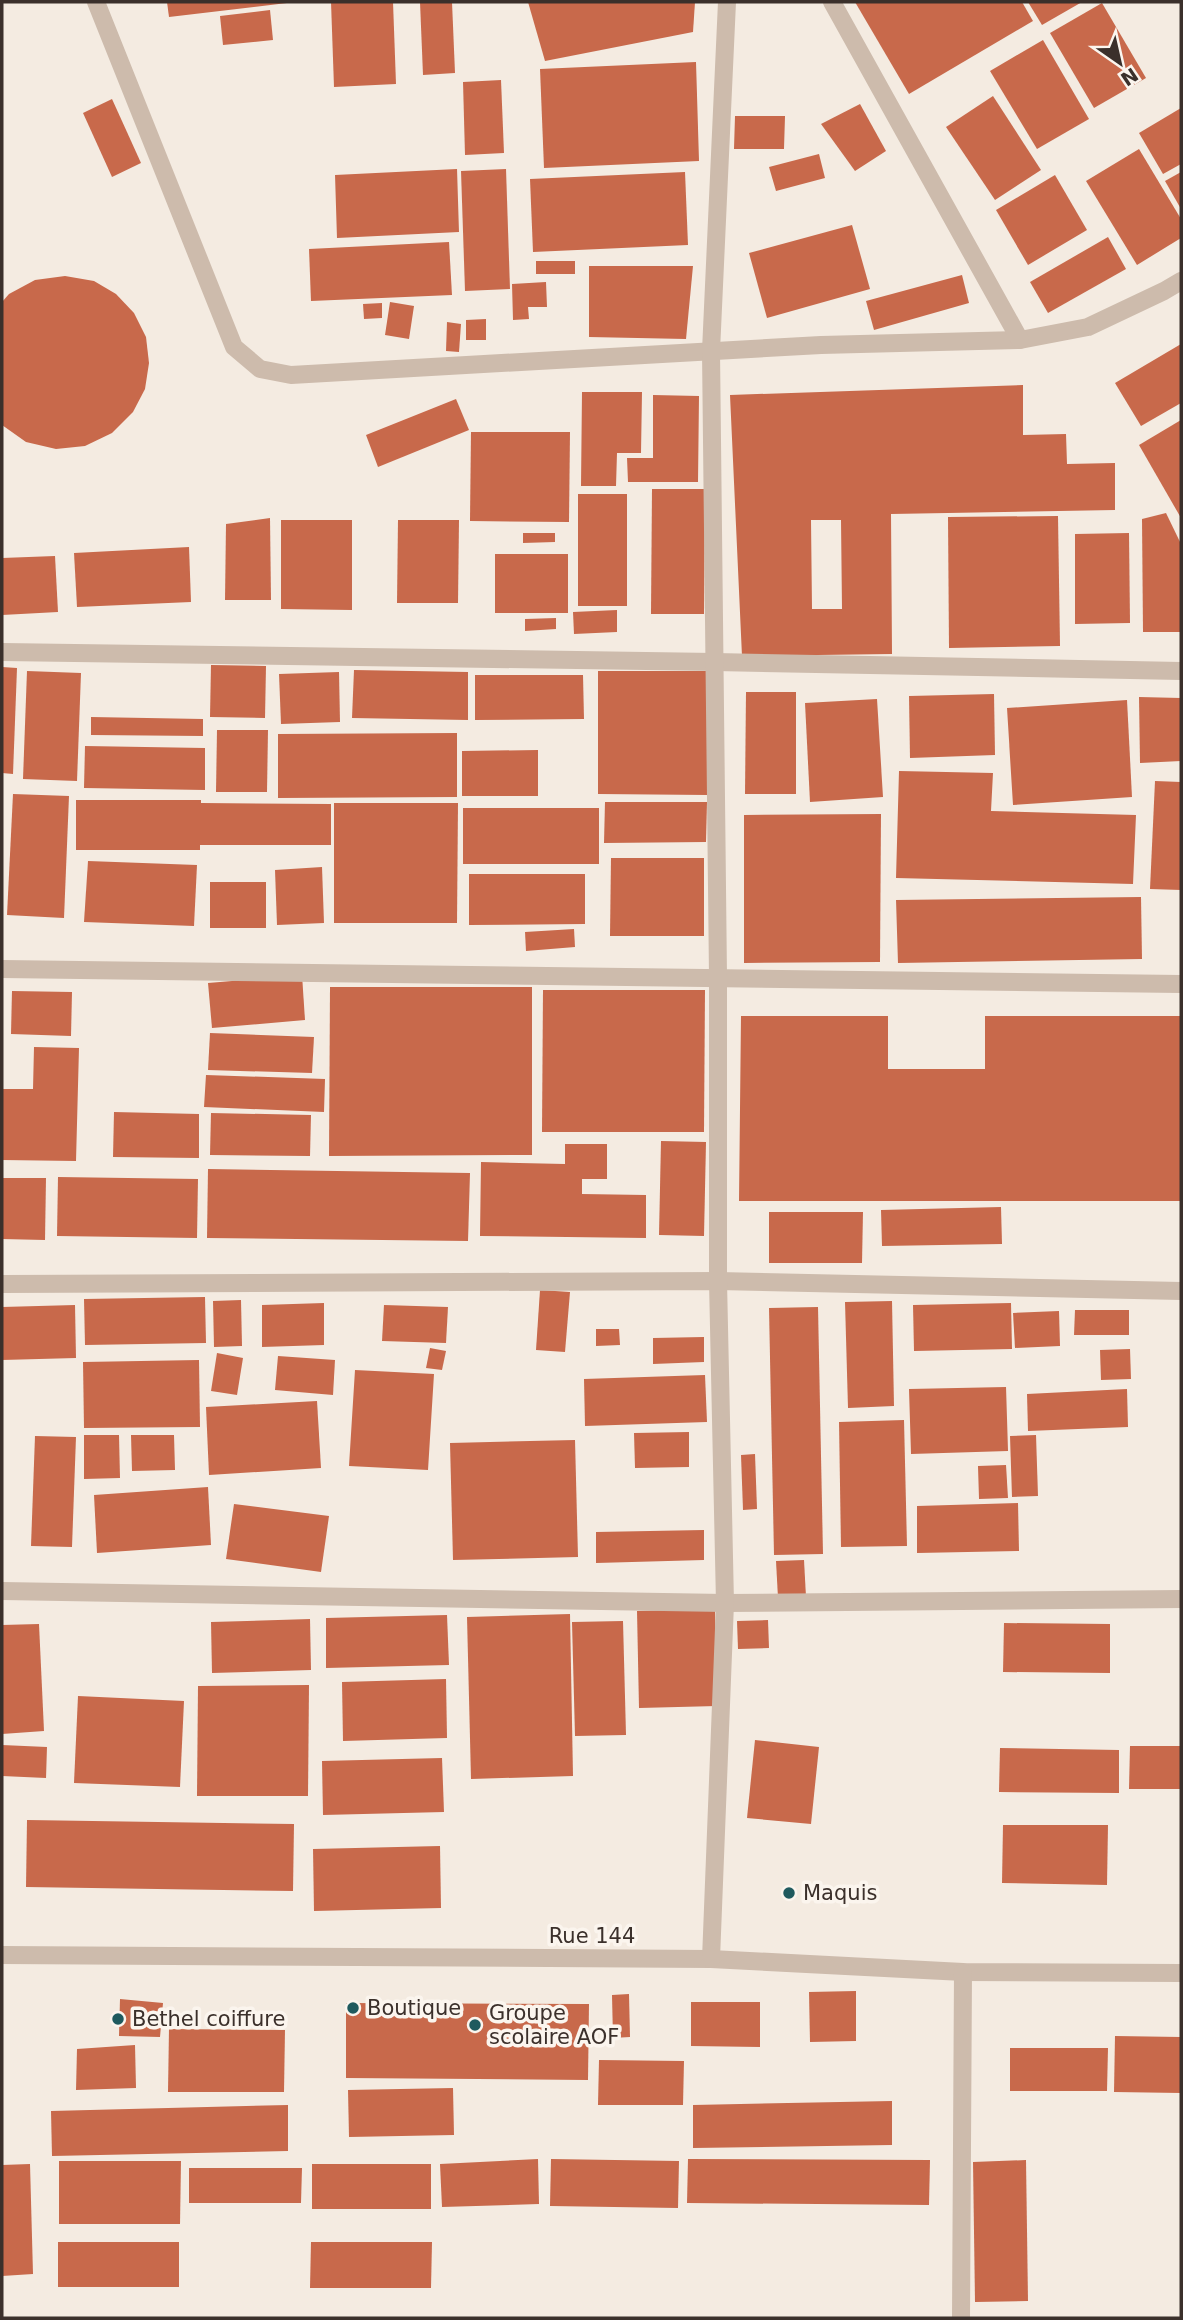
<svg xmlns="http://www.w3.org/2000/svg" width="1183" height="2320" font-family="'DejaVu Sans',sans-serif">
<rect width="100%" height="100%" fill="#f4ebe1"/>
<g fill="#c8694b" fill-rule="evenodd">
<path d="M167,2H287V3L169,17Z"/>
<path d="M331,2H393L396,84L334,87Z"/>
<path d="M420,2H452L455,73L423,75Z"/>
<path d="M528,2H695L693,32L545,61Z"/>
<path d="M855,2H1022L1033,21L909,94Z"/>
<path d="M1028,2H1082L1042,25Z"/>
<path d="M1102,3L1146,78L1094,108L1050,33Z"/>
<path d="M270,10L273,40L223,45L220,16Z"/>
<path d="M1043,40L1089,119L1037,149L990,71Z"/>
<path d="M696,62L699,161L544,168L540,69Z"/>
<path d="M501,80L504,153L465,155L463,82Z"/>
<path d="M993,96L1041,170L995,200L946,127Z"/>
<path d="M112,99L141,163L112,177L83,113Z"/>
<path d="M860,104L886,151L855,171L821,124Z"/>
<path d="M1181,108V164L1163,174L1139,133Z"/>
<path d="M735,116H785L784,149H734Z"/>
<path d="M1139,149L1181,219V238L1137,265L1086,181Z"/>
<path d="M819,154L825,178L776,191L769,167Z"/>
<path d="M457,169L459,232L337,238L335,175Z"/>
<path d="M506,169L510,289L465,291L461,171Z"/>
<path d="M685,172L688,245L533,252L530,179Z"/>
<path d="M1181,172V209L1165,181Z"/>
<path d="M1055,175L1087,230L1028,265L996,210Z"/>
<path d="M852,225L870,289L767,318L749,253Z"/>
<path d="M1108,237L1126,269L1048,313L1030,282Z"/>
<path d="M449,242L452,295L311,301L309,249Z"/>
<rect x="536" y="261" width="39" height="13"/>
<path d="M589,266H693L686,339L589,337Z"/>
<path d="M962,275L969,303L874,330L866,301Z"/>
<path d="M65,276L94,281L116,294L134,313L146,337L149,363L145,389L133,412L112,433L85,446L56,449L26,442L2,425V302L9,294L35,280Z"/>
<path d="M546,282L547,307H528L529,319L513,320L512,284Z"/>
<path d="M390,302L414,306L409,339L385,335Z"/>
<path d="M382,303V318L364,319L363,304Z"/>
<path d="M486,319V340H466V320Z"/>
<path d="M447,322L461,324L459,352L446,351Z"/>
<path d="M1181,344V403L1141,426L1115,383Z"/>
<path d="M1023,385V435L1066,434L1067,464L1115,463V510L891,514L892,654L742,656L730,395ZM811,520H841L842,609H812Z"/>
<path d="M582,392H642L641,453H617L616,486H581Z"/>
<path d="M653,395L699,396L698,482H628L627,458H653Z"/>
<path d="M456,399L469,430L378,467L366,435Z"/>
<path d="M1181,420V518L1139,445Z"/>
<path d="M471,432H570L569,522L470,521Z"/>
<path d="M652,489H705L704,614H651Z"/>
<rect x="578" y="494" width="49" height="112"/>
<path d="M1166,513L1181,544V632H1143L1142,519Z"/>
<path d="M1058,516L1060,646L949,648L948,517Z"/>
<path d="M270,518L271,600H225L226,524Z"/>
<path d="M281,520H352V610L281,609Z"/>
<path d="M398,520H459L458,603H397Z"/>
<path d="M523,533H555V542L523,543Z"/>
<path d="M1129,533L1130,623L1075,624V534Z"/>
<path d="M189,547L191,602L77,607L74,553Z"/>
<rect x="495" y="554" width="73" height="59"/>
<path d="M55,556L58,612L2,615V558Z"/>
<path d="M617,610V632L574,634L573,612Z"/>
<path d="M556,618V629L525,631V619Z"/>
<path d="M211,665L266,666L265,718L210,717Z"/>
<path d="M2,667L17,668L13,774L2,773Z"/>
<path d="M354,670L468,672V720L352,718Z"/>
<path d="M27,671L81,673L77,781L23,779Z"/>
<path d="M598,671H708V795L598,794Z"/>
<path d="M339,672L340,722L281,724L279,674Z"/>
<path d="M475,675H583L584,719L475,720Z"/>
<path d="M746,692H796V794H745Z"/>
<path d="M994,694L995,755L910,758L909,696Z"/>
<path d="M1139,697L1181,698V761L1140,763Z"/>
<path d="M877,699L883,797L810,802L805,703Z"/>
<path d="M1127,700L1132,797L1013,805L1007,708Z"/>
<path d="M91,717L203,719V736L91,735Z"/>
<path d="M217,730H268L267,792H216Z"/>
<path d="M457,733V797L278,798V734Z"/>
<path d="M85,746L205,748V790L84,788Z"/>
<path d="M538,750V796H462V751Z"/>
<path d="M899,771L993,773L991,811L1136,815L1133,884L896,878Z"/>
<path d="M1155,781L1181,782V890L1150,889Z"/>
<path d="M13,794L69,796L64,918L7,915Z"/>
<path d="M76,800H201V803L331,804V845H200V850H76Z"/>
<path d="M605,802H707L706,842L604,843Z"/>
<path d="M334,803H458L457,923H334Z"/>
<rect x="463" y="808" width="136" height="56"/>
<path d="M881,814L880,962L744,963V815Z"/>
<path d="M611,858H704V936H610Z"/>
<path d="M88,861L197,865L194,926L84,922Z"/>
<path d="M322,867L324,923L277,925L275,870Z"/>
<path d="M469,874H585V924L469,925Z"/>
<rect x="210" y="882" width="56" height="46"/>
<path d="M1141,897L1142,959L898,963L896,900Z"/>
<path d="M574,929L575,947L526,951L525,932Z"/>
<path d="M302,975L305,1020L212,1028L208,983Z"/>
<path d="M330,987H532V1155L329,1156Z"/>
<path d="M543,990H705L704,1132H542Z"/>
<path d="M12,991L72,992L71,1036L11,1034Z"/>
<path d="M741,1016H888V1069H985V1016H1181V1201H739Z"/>
<path d="M210,1033L314,1037L312,1073L208,1070Z"/>
<path d="M34,1047L79,1048L76,1161L2,1160V1089H33Z"/>
<path d="M206,1075L325,1079L324,1112L204,1107Z"/>
<path d="M114,1112L199,1114V1158L113,1157Z"/>
<path d="M211,1113L311,1115L310,1156L210,1155Z"/>
<path d="M661,1141L706,1142L704,1236L659,1235Z"/>
<path d="M565,1144H607V1179H582V1194L646,1195V1238L480,1236L481,1162L565,1164Z"/>
<path d="M208,1169L470,1173L468,1241L207,1238Z"/>
<path d="M58,1177L198,1179L197,1238L57,1236Z"/>
<path d="M2,1178H46L45,1240L2,1239Z"/>
<path d="M1001,1207L1002,1244L882,1246L881,1210Z"/>
<path d="M769,1212H863L862,1263H769Z"/>
<path d="M540,1290L570,1292L565,1352L536,1350Z"/>
<path d="M205,1297L206,1343L85,1345L84,1299Z"/>
<path d="M241,1300L242,1346L214,1347L213,1301Z"/>
<path d="M892,1301L894,1406L848,1408L845,1302Z"/>
<path d="M324,1303V1345L262,1347V1305Z"/>
<path d="M1011,1303L1012,1349L914,1351L913,1305Z"/>
<path d="M75,1305L76,1358L2,1360V1307Z"/>
<path d="M384,1305L448,1307L446,1343L382,1341Z"/>
<path d="M818,1307L823,1554L774,1555L769,1308Z"/>
<path d="M1075,1310H1129V1335H1074Z"/>
<path d="M1059,1311L1060,1346L1015,1348L1013,1313Z"/>
<path d="M596,1329H619L620,1345L596,1346Z"/>
<path d="M704,1337V1362L653,1364V1338Z"/>
<path d="M430,1348L446,1351L442,1370L426,1368Z"/>
<path d="M1130,1349L1131,1379L1101,1380L1100,1350Z"/>
<path d="M217,1353L243,1358L237,1395L211,1391Z"/>
<path d="M278,1356L335,1360L333,1395L275,1390Z"/>
<path d="M199,1360L200,1427L84,1428L83,1362Z"/>
<path d="M355,1370L434,1374L428,1470L349,1466Z"/>
<path d="M705,1375L707,1422L585,1426L584,1379Z"/>
<path d="M1006,1387L1008,1451L911,1454L909,1389Z"/>
<path d="M1127,1389L1128,1427L1028,1431L1027,1394Z"/>
<path d="M317,1401L321,1468L209,1475L206,1407Z"/>
<path d="M904,1420L907,1546L841,1547L839,1422Z"/>
<path d="M689,1432V1467L635,1468L634,1433Z"/>
<path d="M84,1435H119L120,1478L84,1479Z"/>
<path d="M131,1435H174L175,1470L132,1471Z"/>
<path d="M1036,1435L1038,1496L1012,1497L1010,1436Z"/>
<path d="M35,1436L76,1437L72,1547L31,1546Z"/>
<path d="M575,1440L578,1557L453,1560L450,1443Z"/>
<path d="M755,1454L757,1509L743,1510L741,1455Z"/>
<path d="M1006,1465L1008,1498L979,1499L978,1466Z"/>
<path d="M208,1487L211,1545L97,1553L94,1495Z"/>
<path d="M1018,1503L1019,1551L917,1553V1506Z"/>
<path d="M234,1504L329,1516L321,1572L226,1559Z"/>
<path d="M704,1530V1560L596,1563V1532Z"/>
<path d="M804,1560L806,1597L778,1598L776,1561Z"/>
<path d="M715,1609L717,1706L639,1708L637,1611Z"/>
<path d="M570,1614L573,1776L471,1779L467,1617Z"/>
<path d="M447,1615L449,1665L326,1668V1618Z"/>
<path d="M310,1619L311,1670L212,1673L211,1622Z"/>
<path d="M768,1620L769,1648L738,1649L737,1621Z"/>
<path d="M623,1621L626,1735L575,1736L572,1622Z"/>
<path d="M1004,1623L1110,1624V1673L1003,1672Z"/>
<path d="M39,1624L44,1731L2,1734V1625Z"/>
<path d="M446,1679L447,1738L343,1741L342,1682Z"/>
<path d="M309,1685L308,1796H197L198,1686Z"/>
<path d="M78,1696L184,1701L180,1787L74,1783Z"/>
<path d="M755,1740L819,1747L811,1824L747,1818Z"/>
<path d="M2,1745L47,1747L46,1778L2,1776Z"/>
<path d="M1130,1746H1181V1789H1129Z"/>
<path d="M1000,1748L1119,1750V1793L999,1792Z"/>
<path d="M442,1758L444,1812L323,1815L322,1761Z"/>
<path d="M27,1820L294,1824L293,1891L26,1887Z"/>
<path d="M1003,1825H1108L1107,1885L1002,1883Z"/>
<path d="M440,1846L441,1908L314,1911L313,1849Z"/>
<path d="M856,1991V2041L810,2042L809,1992Z"/>
<path d="M629,1994L630,2037L613,2038L612,1995Z"/>
<path d="M120,1999L163,2003L160,2037L119,2036Z"/>
<path d="M691,2002H760V2047L691,2046Z"/>
<path d="M346,2003L589,2004L588,2080L346,2078Z"/>
<path d="M169,2029L285,2030L284,2092H168Z"/>
<path d="M1115,2036L1181,2037V2093L1114,2092Z"/>
<path d="M135,2045L136,2088L76,2090L77,2049Z"/>
<path d="M1010,2048H1108L1107,2091H1010Z"/>
<path d="M599,2060L684,2061L683,2105H598Z"/>
<path d="M453,2088L454,2135L349,2137L348,2090Z"/>
<path d="M892,2101V2145L693,2148V2105Z"/>
<path d="M288,2105V2151L52,2156L51,2111Z"/>
<path d="M538,2159L539,2204L442,2207L440,2164Z"/>
<path d="M551,2159L679,2161L678,2208L550,2206Z"/>
<path d="M688,2159L930,2160L929,2205L687,2203Z"/>
<path d="M1026,2160L1028,2301L975,2302L973,2162Z"/>
<path d="M59,2161H181L180,2224H59Z"/>
<path d="M30,2164L33,2274L2,2276V2165Z"/>
<rect x="312" y="2164" width="119" height="45"/>
<path d="M189,2168H302L301,2203H189Z"/>
<rect x="58" y="2242" width="121" height="45"/>
<path d="M311,2242H432L431,2288H310Z"/>
</g>
<g fill="none" stroke-linecap="round" stroke-linejoin="round">
<g stroke="#cdbbac" stroke-width="18">
<path d="M96,2L234,347L260,369L291,375L821,345L1020,340L1088,327L1164,291L1181,281"/>
<path d="M832,2L1020,340"/>
<path d="M2,652L715,662L1181,671"/>
<path d="M2,969L1181,984"/>
<path d="M2,1284L718,1281L1181,1291"/>
<path d="M2,1591L725,1603L1181,1599"/>
<path d="M2,1955L711,1959L963,1972L1181,1973"/>
<path d="M711,1959L725,1603L718,1281V977L711,351L727,2"/>
<path d="M961,2318L963,1972"/>
</g>
</g>
<g fill="#1f5a5e" stroke="#fbf5ee" stroke-width="2.5">
<circle cx="789" cy="1893" r="7"/>
<circle cx="353" cy="2008" r="7"/>
<circle cx="118" cy="2019" r="7"/>
<circle cx="475" cy="2025" r="7"/>
</g>
<g text-anchor="middle" dominant-baseline="central" stroke-width="7" stroke-linejoin="round" paint-order="stroke">
<g font-size="21" fill="#3b302b" stroke="#fbf5ee" text-anchor="start">
<text x="803" y="1893">Maquis</text>
<text x="367" y="2008">Boutique</text>
<text x="489" y="2013">Groupe<tspan x="489" dy="24">scolaire AOF</tspan></text>
<text x="132" y="2019">Bethel coiffure</text>
</g>
<g font-size="21" fill="#3b302b" stroke="#fbf5ee">
<text x="592" y="1936">Rue 144</text>
</g>
</g>
<rect width="1183" height="2320" fill="none" stroke="#3b302b" stroke-width="7"/>
<g transform="translate(1120 63) rotate(146)" stroke="#fbf5ee" stroke-width="5" paint-order="stroke">
<path d="M0-5L12 26L0 18L-12 26Z" fill="#3b302b"/>
<text y="-10" font-size="19" font-weight="bold" text-anchor="middle" fill="#3b302b">N</text>
</g>
</svg>
